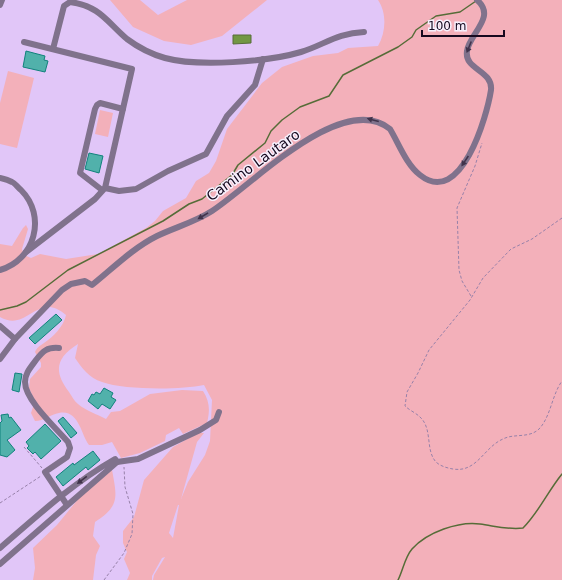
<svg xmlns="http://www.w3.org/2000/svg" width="562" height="580" font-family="'DejaVu Sans',sans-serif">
<rect width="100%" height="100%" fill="#e1c6f8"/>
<g fill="#f3b0ba" fill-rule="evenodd">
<path d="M110,0H140L158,15L187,0H267L222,36L191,45L164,41L133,27Z"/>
<path d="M378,0H562V580H153L154,575L165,557L162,558L152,576V580H127L130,573L124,559L127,552L123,543V531L134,517L144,480L173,447L198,433H204L197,442L181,499L188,482L205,455L210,441L212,400L204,385C180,390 124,390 102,382C89,378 82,368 75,358L78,344C56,358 53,371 69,392C72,396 74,401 78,404C86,411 97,414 106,419L111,412L120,411L150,394L182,390L203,391C210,402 210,411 207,423L183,434L179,428L166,435L165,441L140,453L121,458L112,442L102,445H89C81,435 79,409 59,413C51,414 44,421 35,421L31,413L35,401L29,388L30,379L41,367V363L35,352C37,347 40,346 44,343C53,337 64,326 66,315C37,290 28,333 0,317V244L12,246L23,228L26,225L28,229L22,249L24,255L31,258L40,254L66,259L98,254L146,228L155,221L163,211L186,198L196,181L209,173L216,161L227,129L262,83L282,67L313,56L338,53L348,48L378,46C386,32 387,13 378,0ZM178,505H179L173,538L169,533Z"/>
<path d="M8,71L34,78L17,148L0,144V103Z"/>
<path d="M100,110L113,113L108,137L95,134Z"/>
<path d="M112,470C117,497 120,506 95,522L93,536L100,546L96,555L93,580H33L35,568L33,548L57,525L79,498Z"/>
</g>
<path fill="#729743" stroke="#566c38" d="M233,35H251V43L233,44Z"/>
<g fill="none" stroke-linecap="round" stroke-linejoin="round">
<g stroke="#566c38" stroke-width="1.5">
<path d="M0,310L17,306L26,302L68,270L163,221L189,204L202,199L232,175L238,165L265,143L271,131L282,120L300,107L329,96L343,75L398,47L412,37L416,30L436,16L460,12L476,1"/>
<path d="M398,580C403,570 405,557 412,549C427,532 459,521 480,524C495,526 508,530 523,528C539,512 548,491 562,474"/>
</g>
</g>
<g fill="#51b1ab" stroke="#11827c">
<path d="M26,51L45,56L44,60L48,61L45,72L23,67Z"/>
<path d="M89,153L103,156L99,173L85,169Z"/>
<path d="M56,314L62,320L35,344L29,338Z"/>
<path d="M15,373L22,374L19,392L12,390Z"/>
<path d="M104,388L113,393L111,397L116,400L110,409L102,404L98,409L88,401L92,394L94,395L96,392L100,394Z"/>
<path d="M8,414L9,418L11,417L21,430L7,440L15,450L7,457L0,455V423L2,421L1,415Z"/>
<path d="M63,417L77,433L71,438L58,421Z"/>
<path d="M45,424L61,441L41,459L35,452L33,454L27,448L29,446L26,442Z"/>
<path d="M93,451L100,460L88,470L86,467L63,486L56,477L73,463L74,465Z"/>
</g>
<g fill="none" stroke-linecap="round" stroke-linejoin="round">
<g stroke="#9781a9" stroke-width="1" stroke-dasharray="3 2" stroke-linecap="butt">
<path d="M562,218L532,239L511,249L483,278L470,300L429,350L418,373L407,392L405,406C409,410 416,413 420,417C433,429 425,450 436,462C440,466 447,468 453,469C477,473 484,447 503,439C514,433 530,439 540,428C551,415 552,395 562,381"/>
<path d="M471,296L462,281L459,270L457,208L475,166L482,143"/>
<path d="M24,447L42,468"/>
<path d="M0,503L41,476"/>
<path d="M104,580L124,553L132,534L133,514L125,487L124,467"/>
</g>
<g stroke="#80728c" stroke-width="6">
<path d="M0,5L2,0"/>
<path d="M24,42L132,69L105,188"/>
<path d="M53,49L64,6L70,2C100,6 107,22 127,39C139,48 151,54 165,58C198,67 267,62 301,52C324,45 337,33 364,32"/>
<path d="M0,178C4,179 8,180 12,182C15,183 18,188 21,190C47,216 35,260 0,270"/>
<path d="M102,190L80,173L95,109L97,105L100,103L123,109"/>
<path d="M26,252L95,199L105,188L119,191L136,189L168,171L206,154L227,116L255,85L263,59"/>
<path d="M0,326L15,339L62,290L71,284L85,281L92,285C113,268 133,248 157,236C176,227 195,222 212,211C251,186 342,90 390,129C399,144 406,164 420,175C461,208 487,116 491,90C493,70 464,70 467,51C469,34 497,17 477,0"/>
<path d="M59,348C47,347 43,351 36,360C31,367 25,373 25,382C25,400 56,428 68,442L70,448L67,457L45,472L67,505"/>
<path d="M0,359L15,339"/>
<path d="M117,462L138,459L200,430L216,420L219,412"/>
<path d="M0,548C37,516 73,483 115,459L117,462L0,564"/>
</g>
</g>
<defs><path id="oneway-solid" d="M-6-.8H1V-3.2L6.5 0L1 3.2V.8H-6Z"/></defs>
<g fill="#40334b">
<use href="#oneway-solid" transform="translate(469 47) rotate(112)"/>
<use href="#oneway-solid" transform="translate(373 120) rotate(-165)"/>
<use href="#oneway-solid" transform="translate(465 161) rotate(124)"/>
<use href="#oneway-solid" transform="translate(203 216) rotate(149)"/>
<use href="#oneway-solid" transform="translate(82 480) rotate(143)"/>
</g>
<g text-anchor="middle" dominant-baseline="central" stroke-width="3" stroke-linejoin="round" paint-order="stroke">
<g font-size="14" fill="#16091f" stroke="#f7f0fd">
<text transform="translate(253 165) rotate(-36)">Camino Lautaro</text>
</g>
</g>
<path d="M422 30v6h82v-6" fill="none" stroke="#16091f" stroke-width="2"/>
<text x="428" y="30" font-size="12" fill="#16091f" stroke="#f7f0fd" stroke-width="3" paint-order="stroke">100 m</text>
</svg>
